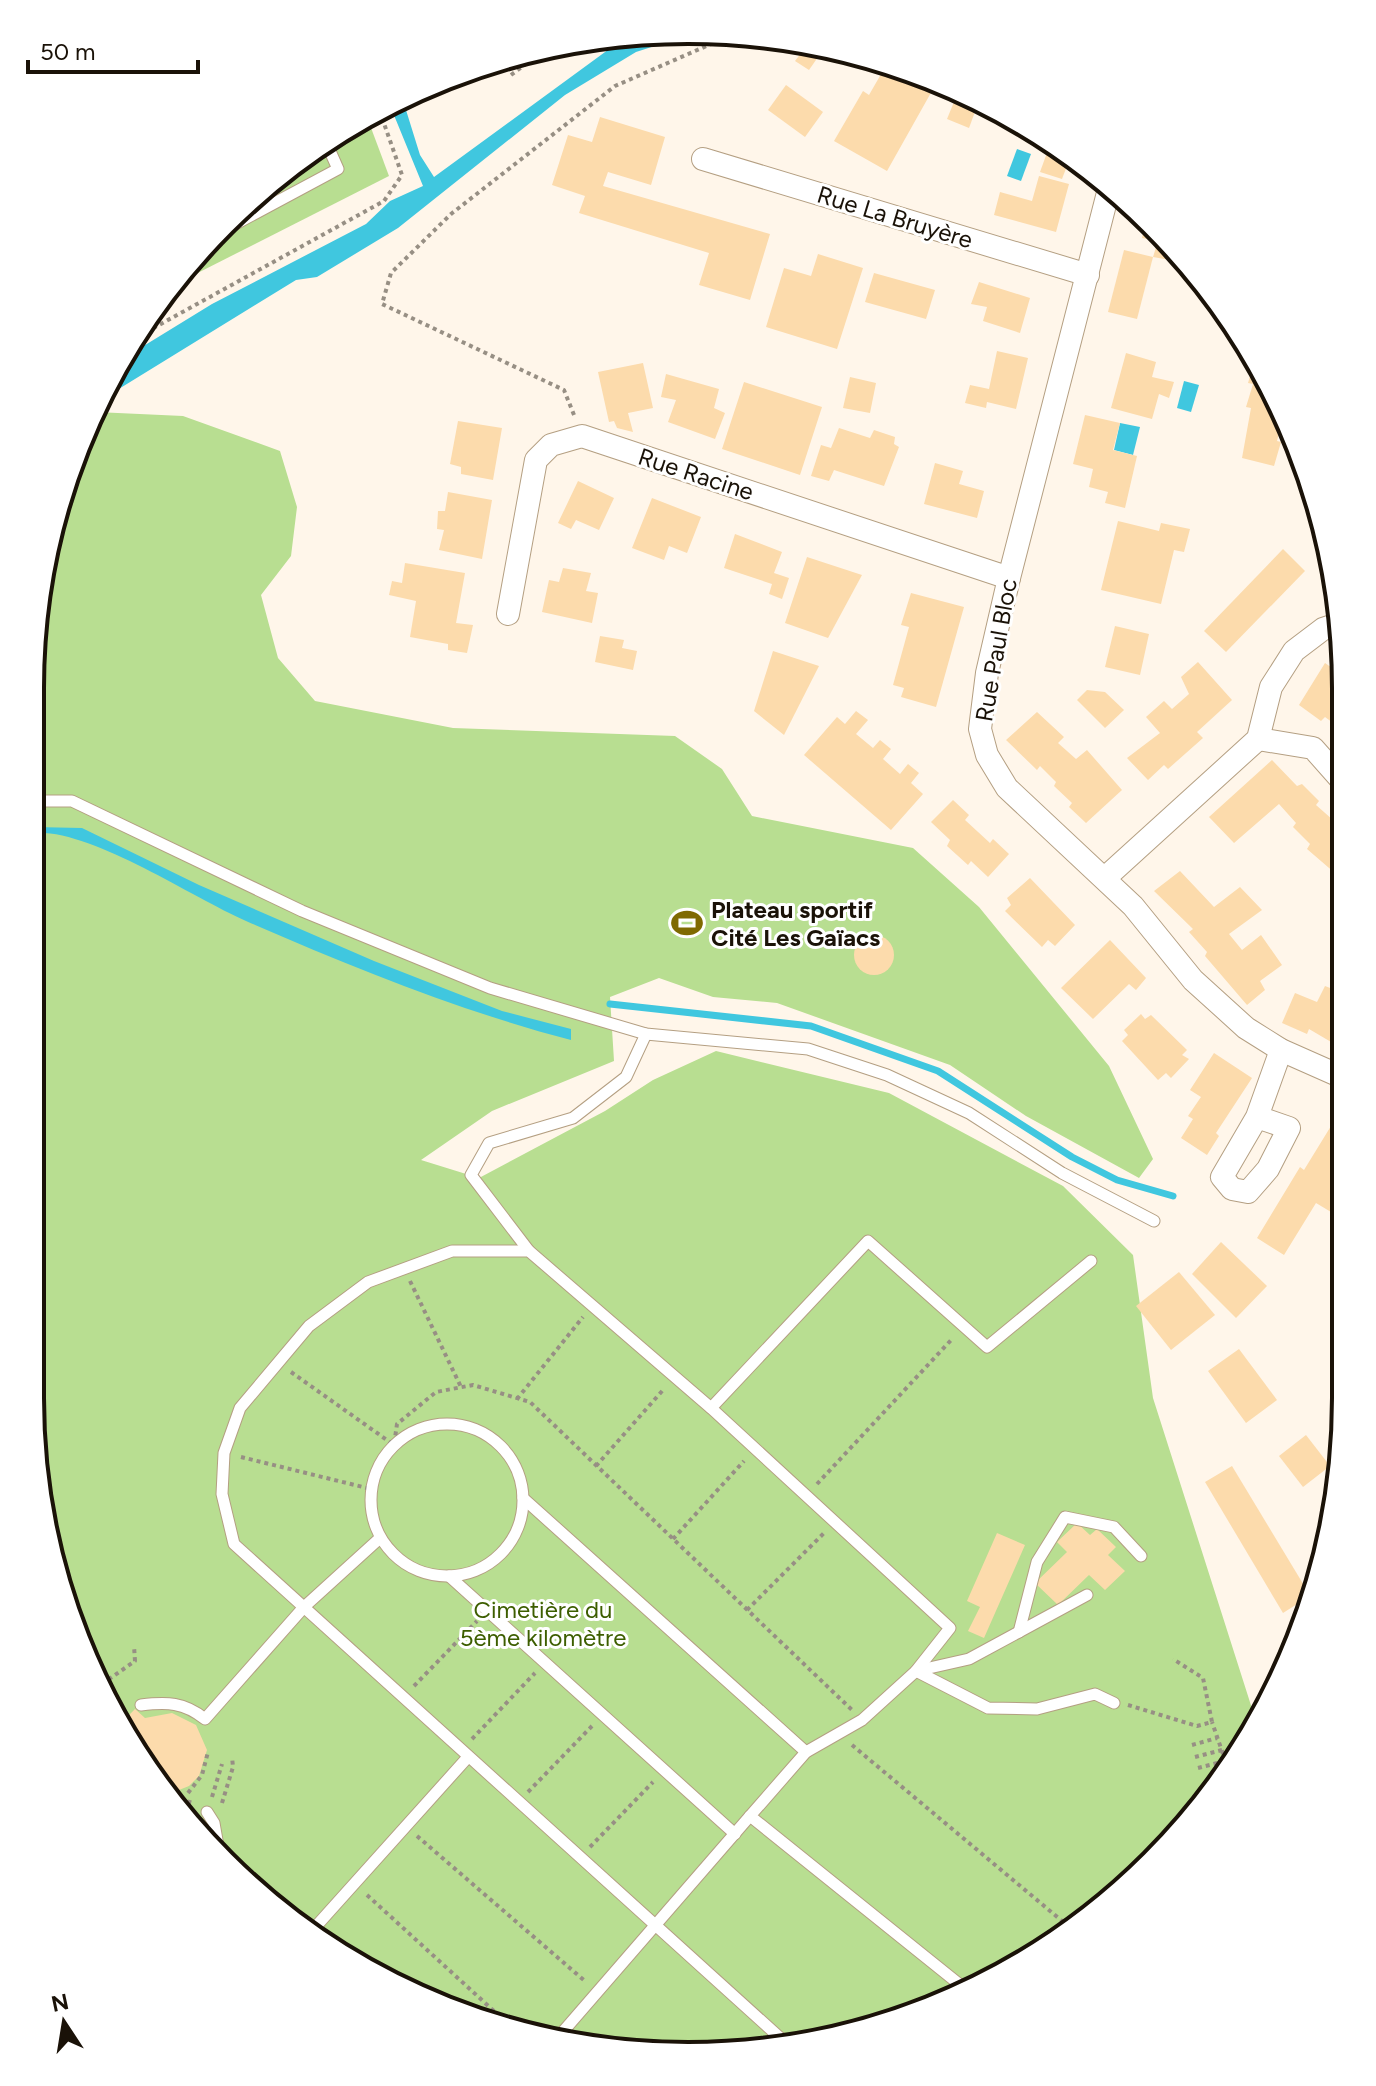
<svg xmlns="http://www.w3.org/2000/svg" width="1376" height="2086" font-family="Figtree,sans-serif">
<rect width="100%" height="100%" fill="#fff6ea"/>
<g fill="#b8de91">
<path d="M367,117L389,176L172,286L194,254L288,166Z"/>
<path d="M96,412L183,416L280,451L297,507L291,556L261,595L278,658L315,701L453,728L675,736L722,769L752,816L913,848L979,907L1109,1066L1153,1159L1139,1178L1026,1116L950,1065L777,1003L713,997L659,978L610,997L614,1061L492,1111L421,1160L479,1178L605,1111L653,1080L716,1051L889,1093L1063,1186L1133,1255L1153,1398L1256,1721L1182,1832L1017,1968L817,2043L644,2055L437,2006L287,1920L141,1764L65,1609L30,1398L36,602Z"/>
</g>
<g fill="#40c7df">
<path d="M659,32L695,33L636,52L565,95L398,228L317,277L296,280L96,403L124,358L212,304L366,224L390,201L423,186L389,103L420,89L406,110L420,155L434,177L616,44Z"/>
<path d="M1017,149L1031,154L1021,181L1007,176Z"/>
<path d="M1184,381L1199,385L1191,412L1177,408Z"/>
<path d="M1120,423L1140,427L1133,455L1114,450Z"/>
<path d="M34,827L82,828L199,885L374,961L502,1011L571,1029V1040C460,1011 352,967 246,921C191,897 91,829 34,833Z"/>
</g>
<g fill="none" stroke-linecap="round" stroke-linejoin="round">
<path stroke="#40c7df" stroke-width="7" d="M610,1004L811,1026L938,1071L1072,1157L1117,1180L1173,1196"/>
</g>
<g fill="#fcdbac">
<path d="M808,44L825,47L809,70L795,61Z"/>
<path d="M888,62L937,82L887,171L834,141L863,91L869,95Z"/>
<path d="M786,85L823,112L805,137L768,110Z"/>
<path d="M958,92L979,101L969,128L947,119Z"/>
<path d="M600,117L665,137L651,185L608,172L603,186L770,234L750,300L699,285L709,253L579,213L585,196L552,185L568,135L592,142Z"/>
<path d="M1048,150L1070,158L1062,179L1040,172Z"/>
<path d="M1039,176L1069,184L1056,232L994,215L1000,192L1032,201Z"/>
<path d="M1146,219L1152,225L1187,263L1153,257L1158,241L1142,238Z"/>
<path d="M1124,250L1153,257L1137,319L1108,312Z"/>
<path d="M818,254L863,268L837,349L766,327L784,268L811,276Z"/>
<path d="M874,273L935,290L926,319L865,302Z"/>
<path d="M979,282L1030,298L1020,333L983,321L987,307L971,304Z"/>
<path d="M997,351L1028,358L1016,409L987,402L986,408L965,403L970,385L989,389Z"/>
<path d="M1126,353L1156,362L1152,377L1174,382L1169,398L1159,394L1152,419L1111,408Z"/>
<path d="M1255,359L1281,404L1277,415L1283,417L1277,441L1281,442L1274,466L1242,458L1251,408L1246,407L1253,384L1248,383Z"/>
<path d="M643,363L653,408L628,413L633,432L617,428L614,421L609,422L598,372Z"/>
<path d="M666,374L719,389L714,408L725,413L715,439L668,422L676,400L661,397Z"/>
<path d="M850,377L876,383L870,413L843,408Z"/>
<path d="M744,382L822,407L800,475L722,449Z"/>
<path d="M1085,415L1120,423L1113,450L1137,456L1125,508L1105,503L1108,492L1089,487L1093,469L1073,464Z"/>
<path d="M458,421L502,428L493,480L461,474V467L450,464Z"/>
<path d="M839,428L870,438L874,430L895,437L894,444L899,447L884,486L834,470L829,481L811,476L821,445L831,448Z"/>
<path d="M935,463L963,471L959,484L984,491L977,518L924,504Z"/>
<path d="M578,481L614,498L599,530L576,520L571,529L558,523Z"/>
<path d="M448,492L492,500L482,559L439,550L444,530L437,529L438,511H445Z"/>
<path d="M652,498L701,517L687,553L669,546L664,560L632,548Z"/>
<path d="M1118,521L1159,531L1161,523L1190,529L1184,552L1174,550L1161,604L1101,590Z"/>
<path d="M735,534L782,552L774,573L789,578L782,599L769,594L772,584L724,568Z"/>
<path d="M1327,540L1333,573L1326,574L1320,541Z"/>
<path d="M1283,549L1305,571L1226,652L1204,631Z"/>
<path d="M807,557L862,575L828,638L785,623Z"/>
<path d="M405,563L465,573L456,623L473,625L467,653L448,650V644L410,637L416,601L389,595L392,581L402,583Z"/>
<path d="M563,568L591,573L586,591L598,593L592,623L542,612L549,580L559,582Z"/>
<path d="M911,593L964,607L936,707L901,697L904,688L893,685L909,627L901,625Z"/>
<path d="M1115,626L1149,634L1140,675L1105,667Z"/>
<path d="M600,636L624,640L622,648L637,651L633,670L595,662Z"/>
<path d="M773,651L819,666L784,735L754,711Z"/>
<path d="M1198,662L1232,700L1197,732L1203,738L1168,769L1164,765L1148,780L1127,758L1160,733L1146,717L1164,701L1172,709L1189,694L1181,677Z"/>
<path d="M1325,663L1344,676L1341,692L1344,694V731L1325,717L1321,721L1299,705Z"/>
<path d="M1087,690L1105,692L1124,710L1105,728L1077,700Z"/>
<path d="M856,711L868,720L856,734L873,748L880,740L891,749L883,759L900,774L908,764L919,773L911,783L923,794L891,830L804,755L837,717L845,724Z"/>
<path d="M1037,712L1064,737L1058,743L1076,759L1087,750L1122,790L1086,823L1069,807L1072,803L1054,786L1056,782L1040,766L1037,770L1006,740Z"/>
<path d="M1272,760L1297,786L1302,784L1319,801L1316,805L1333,820L1330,825L1344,842L1343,880L1307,849L1310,844L1293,827L1296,823L1279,804L1234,843L1209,817Z"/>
<path d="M953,800L969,815L965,820L990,843L993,839L1009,854L988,877L971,861L968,865L947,846L950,840L931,822Z"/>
<path d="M1180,871L1214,907L1240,887L1262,910L1229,934L1242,950L1261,935L1282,965L1260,981L1265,990L1247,1005L1205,956L1207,952L1189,932L1193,929L1154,891Z"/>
<path d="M1030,878L1075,925L1055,946L1048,940L1042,947L1005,911L1011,905L1007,898Z"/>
<circle cx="874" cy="955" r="20"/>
<path d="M1110,940L1146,978L1136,990L1129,984L1093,1019L1061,988Z"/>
<path d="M1325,986L1343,993V1049L1309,1029L1307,1034L1282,1023L1295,993L1317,1002Z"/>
<path d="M1141,1014L1145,1019L1151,1015L1187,1050L1182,1055L1189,1059L1171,1078L1166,1073L1158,1080L1122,1041L1128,1035L1124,1030Z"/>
<path d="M1214,1053L1252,1078L1216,1133L1219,1136L1207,1155L1181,1138L1193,1119L1188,1116L1201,1097L1190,1090Z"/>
<path d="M1331,1126L1342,1133V1199L1331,1212L1316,1203L1284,1255L1257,1238L1300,1167L1304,1170Z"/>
<path d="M1221,1242L1267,1286L1236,1318L1192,1274Z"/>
<path d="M1179,1272L1215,1315L1171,1350L1136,1306Z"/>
<path d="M1239,1349L1277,1400L1246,1423L1208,1371Z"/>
<path d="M1306,1435L1330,1466L1303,1487L1279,1456Z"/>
<path d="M1232,1466L1308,1592L1305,1599L1283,1613L1205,1482Z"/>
<path d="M1077,1523L1090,1535L1097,1529L1116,1547L1108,1555L1125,1571L1105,1590L1089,1575L1058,1605L1035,1583L1067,1552L1057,1542Z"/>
<path d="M997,1533L1025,1545L984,1638L968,1631L980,1607L967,1601Z"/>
<path d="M114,1709L126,1718L135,1709L145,1718L172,1713L196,1725L207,1750L199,1776L189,1786L169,1794L141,1764Z"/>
</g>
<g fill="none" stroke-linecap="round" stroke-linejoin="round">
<defs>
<g id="lane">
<path d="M213,236L338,169L326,142"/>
<path d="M34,801H72L302,911L490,988L646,1034L808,1049L887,1075L969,1113L1062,1173L1154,1221"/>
<path d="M529,1251L471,1175L489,1143L573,1118L626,1077L646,1034"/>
<path d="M711,1408L868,1241L987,1347L1091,1261"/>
<circle cx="447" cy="1500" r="76"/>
<path d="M523,1498L806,1752"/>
<path d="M449,1576L735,1834"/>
<path d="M1019,1632L1037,1562L1065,1517L1114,1527L1141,1556"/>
<path d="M141,1705C167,1702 184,1702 205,1719L304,1607L380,1538"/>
<path d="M207,1812L214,1823L218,1846"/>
<path d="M310,1933L468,1757"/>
<path d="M964,1988L750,1816L806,1752L862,1720L916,1671L969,1659L1087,1595"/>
<path d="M560,2035L750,1816"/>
<path d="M788,2045L234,1544L222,1494L224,1453L240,1408L309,1326L368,1282L452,1251H529L711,1408L950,1628L916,1671L988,1708L1037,1709L1095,1694L1114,1703"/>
</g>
<g id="street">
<path d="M703,159L1088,275"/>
<path d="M1110,185L1009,578L987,673L980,729L987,755L1007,788L1133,906L1193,980L1246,1028L1281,1050L1342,1077"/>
<path d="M508,614L536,460L551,445L582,436L1009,578"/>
<path d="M1258,739L1313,748L1344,783"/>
<path d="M1105,878L1258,739L1271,687L1294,651L1323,629L1341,623"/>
<path d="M1257,1117L1289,1128L1268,1169L1248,1192L1232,1189L1222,1177L1257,1117L1281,1050"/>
</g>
</defs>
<use href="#lane" stroke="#b49f82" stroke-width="13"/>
<use href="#street" stroke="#b49f82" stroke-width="24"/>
<g stroke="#978f84" stroke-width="4" stroke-dasharray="4 4" stroke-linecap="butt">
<path d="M511,75L547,48"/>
<path d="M139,336L384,201L402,175L379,109"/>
<path d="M574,415L564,390L382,304L391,273L451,214L615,86L734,34"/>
<path d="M410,1281L461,1387"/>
<path d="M291,1372L394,1445L397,1424L436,1392L473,1385L530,1402L852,1710"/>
<path d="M517,1399L583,1317"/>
<path d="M241,1457L371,1489"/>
<path d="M596,1466L663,1390"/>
<path d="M817,1484L953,1338"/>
<path d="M673,1539L744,1461"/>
<path d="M747,1610L825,1532"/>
<path d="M102,1684L135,1661L134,1646"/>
<path d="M414,1686L477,1621"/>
<path d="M1128,1705L1197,1726L1212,1722L1203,1678L1173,1659"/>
<path d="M472,1739L535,1673"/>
<path d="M852,1745L1068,1926"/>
<path d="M1192,1745L1217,1738"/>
<path d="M1195,1757L1222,1750"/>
<path d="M1198,1768L1221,1762L1223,1754L1212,1722"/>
<path d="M528,1792L592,1726"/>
<path d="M188,1793L202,1775L208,1752"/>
<path d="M172,1797L193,1803"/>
<path d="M212,1797L222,1764"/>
<path d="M222,1803L233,1767L232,1757"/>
<path d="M417,1836L586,1982"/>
<path d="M590,1847L653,1782"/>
<path d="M367,1895L507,2023"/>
</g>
<use href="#lane" stroke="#fff" stroke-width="11"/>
<use href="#street" stroke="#fff" stroke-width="22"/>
</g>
<defs>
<symbol id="stadium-bare" viewBox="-9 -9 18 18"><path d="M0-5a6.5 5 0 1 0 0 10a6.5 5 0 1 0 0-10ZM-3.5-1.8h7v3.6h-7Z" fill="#7f6a02" stroke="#fff" stroke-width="2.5" paint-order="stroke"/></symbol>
</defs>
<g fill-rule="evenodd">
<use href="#stadium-bare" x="665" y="901" width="44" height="44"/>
</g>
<g text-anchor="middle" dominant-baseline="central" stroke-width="6" stroke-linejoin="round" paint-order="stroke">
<g font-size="24" fill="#1a1208" stroke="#fff">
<text transform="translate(895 217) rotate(17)">Rue La Bruyère</text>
<text transform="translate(696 474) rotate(18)">Rue Racine</text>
<text transform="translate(996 650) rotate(-80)">Rue Paul Bloc</text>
</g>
<g font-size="24" font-weight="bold" fill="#1a1208" stroke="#fff" text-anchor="start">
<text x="711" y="909">Plateau sportif<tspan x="711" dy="28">Cité Les Gaïacs</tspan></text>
</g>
<g font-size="24" fill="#3d5e00" stroke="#fff">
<text x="543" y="1609">Cimetière du<tspan x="543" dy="28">5ème kilomètre</tspan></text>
</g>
</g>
<path d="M0 0H1376V2086H0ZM688 44H688A644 644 0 0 1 1332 688V1398A644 644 0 0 1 688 2042H688A644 644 0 0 1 44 1398V688A644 644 0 0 1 688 44Z" fill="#fff" fill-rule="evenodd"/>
<path fill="none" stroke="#1a1208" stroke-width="4" d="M688 44H688A644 644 0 0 1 1332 688V1398A644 644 0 0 1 688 2042H688A644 644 0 0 1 44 1398V688A644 644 0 0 1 688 44Z"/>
<g transform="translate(64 2022) rotate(348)" stroke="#ffffff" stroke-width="6" paint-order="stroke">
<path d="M0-6L14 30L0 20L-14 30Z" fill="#1a1208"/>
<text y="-12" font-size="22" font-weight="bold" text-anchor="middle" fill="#1a1208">N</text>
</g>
<path d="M28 60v12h170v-12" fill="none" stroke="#1a1208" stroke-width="4"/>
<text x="40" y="60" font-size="24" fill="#1a1208" stroke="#ffffff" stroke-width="6" paint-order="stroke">50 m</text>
</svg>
